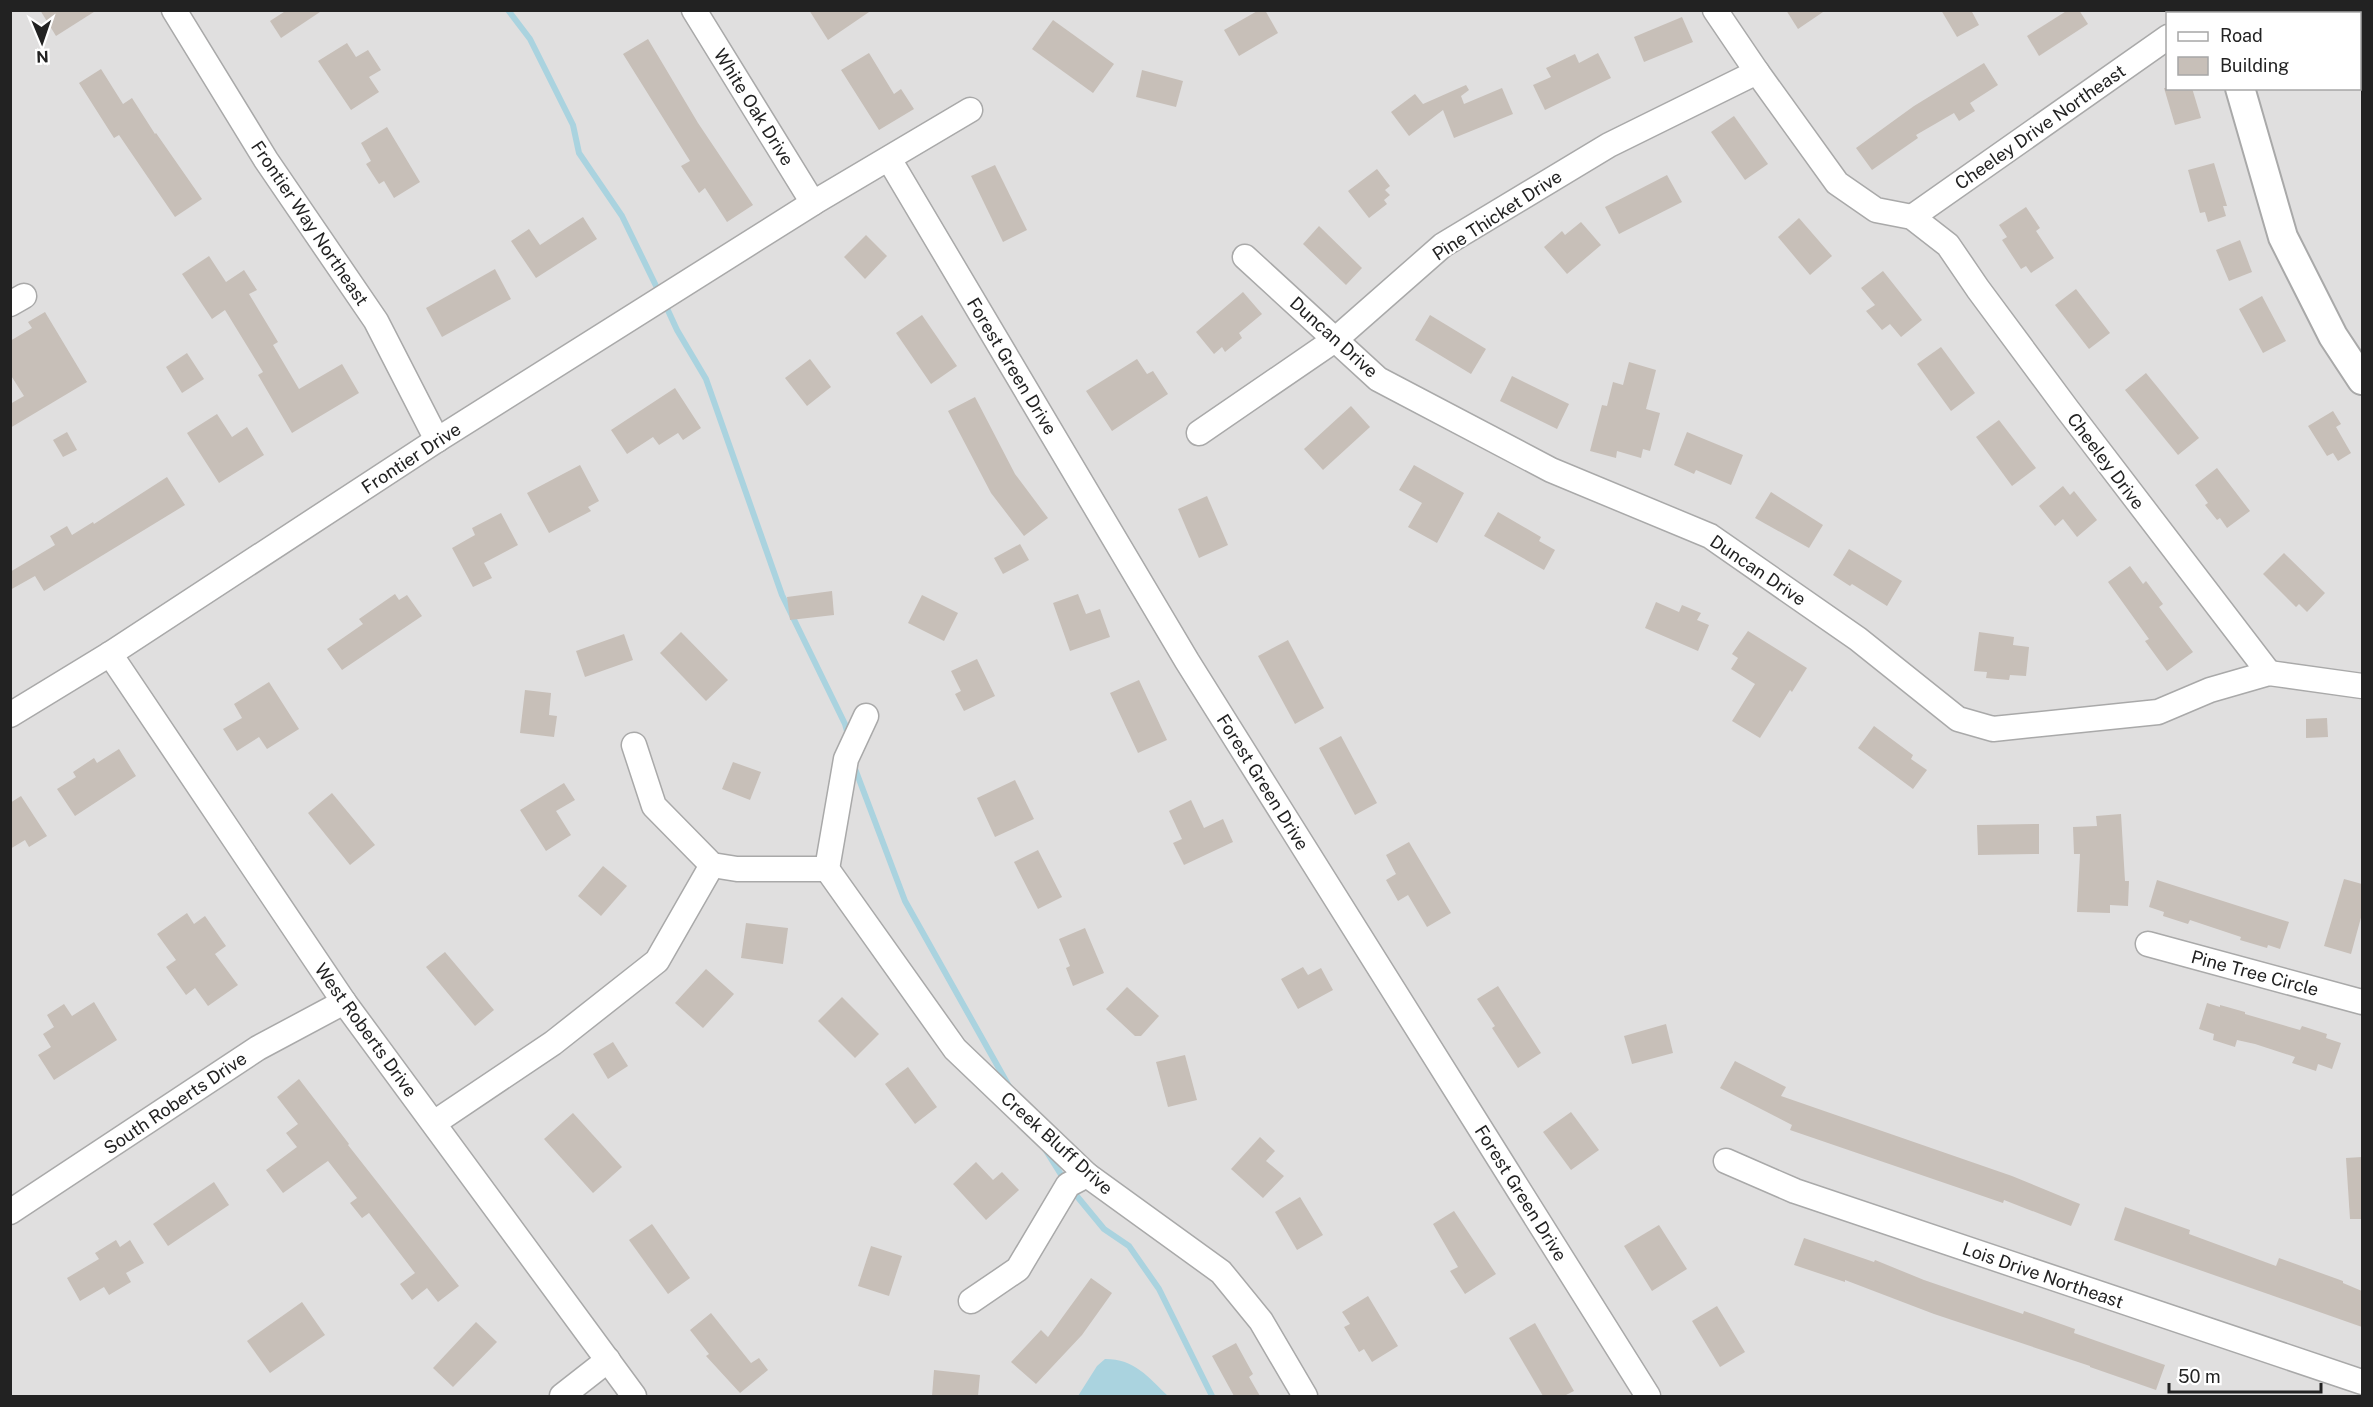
<svg xmlns="http://www.w3.org/2000/svg" width="2373" height="1407" font-family="'Public Sans',sans-serif">
<rect width="100%" height="100%" fill="#f2efe9"/>
<path fill="#e0dfdf" fill-rule="evenodd" d="M11,11H2362V1396H11ZM2168,14H2360V88H2168Z"/>
<path fill="#aad3df" d="M1105,1359C1135,1359 1148,1377 1168,1396H1078L1097,1366Z"/>
<g fill="none" stroke-linecap="round" stroke-linejoin="round">
<g stroke="#aad3df" stroke-width="6">
<path d="M508,10L530,39L573,125L579,153L622,216L659,292"/>
<path d="M665,304L677,330L706,379L782,595L845,724L848,735"/>
<path d="M854,766L905,901L1010,1088"/>
<path d="M1045,1149L1065,1181"/>
<path d="M1071,1189L1104,1229L1129,1246L1159,1289L1212,1396"/>
</g>
</g>
<g fill="#c7bfb8">
<path d="M40,10H97L56,36Z"/>
<path d="M287,10H323L281,38L270,21Z"/>
<path d="M809,10H872L828,40Z"/>
<path d="M1259,10H1265L1278,33L1239,56L1224,30Z"/>
<path d="M1786,10H1826L1798,29Z"/>
<path d="M1941,10H1971L1979,25L1957,37Z"/>
<path d="M2068,10H2079L2088,24L2039,56L2027,36Z"/>
<path d="M1682,17L1693,42L1644,62L1634,37Z"/>
<path d="M1053,20L1114,64L1093,93L1032,49Z"/>
<path d="M648,39L698,123L753,205L727,222L705,188L699,193L681,166L690,161L623,54Z"/>
<path d="M347,43L356,57L368,50L381,70L369,77L379,92L351,110L318,61Z"/>
<path d="M869,53L894,94L901,89L914,109L879,130L841,70Z"/>
<path d="M1598,53L1611,78L1545,110L1533,85L1551,77L1546,68L1575,54L1579,63Z"/>
<path d="M1984,63L1998,85L1970,103L1975,111L1959,121L1954,113L1916,135L1918,138L1872,170L1856,148L1914,106Z"/>
<path d="M101,69L123,104L132,98L155,134L156,133L202,199L175,217L119,135L114,138L79,83Z"/>
<path d="M1142,70L1183,81L1176,107L1136,97Z"/>
<path d="M1466,85L1469,90L1461,96L1464,104L1502,88L1513,114L1454,138L1443,110L1409,136L1391,112L1415,94L1423,104Z"/>
<path d="M2164,88H2192L2201,118L2175,125Z"/>
<path d="M1734,116L1768,164L1745,180L1711,132Z"/>
<path d="M387,127L420,182L394,198L384,181L379,184L366,164L371,161L361,143Z"/>
<path d="M2214,163L2227,206H2223L2226,216L2208,222L2205,212L2200,213L2188,170Z"/>
<path d="M995,165L1027,230L1003,242L971,176Z"/>
<path d="M1377,169L1390,186L1385,190L1390,195L1384,200L1387,204L1369,218L1348,191Z"/>
<path d="M1667,175L1682,202L1619,234L1605,207Z"/>
<path d="M2026,207L2040,228L2036,231L2054,258L2031,273L2026,266L2021,269L2002,240L2007,237L1999,225Z"/>
<path d="M583,217L597,239L536,278L511,241L529,229L540,245Z"/>
<path d="M1799,218L1832,256L1810,275L1778,237Z"/>
<path d="M1581,222L1601,245L1567,274L1544,247L1562,231L1565,235Z"/>
<path d="M1319,226L1362,268L1346,285L1303,244Z"/>
<path d="M866,235L887,256L865,279L844,257Z"/>
<path d="M2240,240L2252,272L2229,281L2216,250Z"/>
<path d="M209,256L226,282L244,270L257,290L249,294L278,342L273,345L299,389L342,364L359,393L292,433L258,375L263,372L225,310L212,319L182,274Z"/>
<path d="M495,269L511,299L442,337L426,308Z"/>
<path d="M1883,271L1922,320L1901,337L1890,324L1882,330L1866,311L1875,305L1861,288Z"/>
<path d="M2076,289L2110,333L2089,349L2055,305Z"/>
<path d="M1243,292L1262,314L1239,333L1242,338L1225,352L1222,347L1214,354L1196,332Z"/>
<path d="M2262,296L2286,341L2263,353L2239,309Z"/>
<path d="M45,312L87,382L10,428V404L24,396L10,374V341L32,328L28,322Z"/>
<path d="M922,315L957,366L931,384L896,333Z"/>
<path d="M1430,315L1486,349L1471,374L1415,340Z"/>
<path d="M1941,347L1975,393L1951,411L1917,364Z"/>
<path d="M187,353L204,379L182,393L166,367Z"/>
<path d="M810,359L831,387L807,406L785,378Z"/>
<path d="M1137,359L1147,374L1153,371L1168,394L1112,431L1086,391Z"/>
<path d="M1629,362L1656,370L1646,409L1660,413L1650,451L1643,449L1641,458L1617,451L1616,458L1590,451L1602,405L1607,406L1613,382L1623,385Z"/>
<path d="M2146,373L2199,438L2178,455L2125,390Z"/>
<path d="M1512,376L1569,404L1557,429L1500,401Z"/>
<path d="M675,388L701,428L683,440L678,433L659,445L653,437L627,454L611,430Z"/>
<path d="M975,397L1015,474L1048,518L1024,536L991,493L948,411Z"/>
<path d="M1351,406L1370,427L1323,470L1304,449Z"/>
<path d="M2333,411L2341,424L2336,427L2351,453L2338,461L2333,453L2327,456L2308,426Z"/>
<path d="M217,414L232,437L247,427L264,455L219,483L187,433Z"/>
<path d="M1999,420L2036,468L2012,486L1976,437Z"/>
<path d="M67,432L77,450L63,457L53,440Z"/>
<path d="M1687,432L1743,455L1731,485L1696,470L1694,474L1674,465Z"/>
<path d="M580,465L599,501L588,507L591,511L549,533L527,493Z"/>
<path d="M1414,465L1464,493L1437,543L1408,527L1422,503L1399,490Z"/>
<path d="M2217,468L2250,511L2227,528L2220,518L2217,520L2205,505L2208,503L2195,485Z"/>
<path d="M167,477L185,505L44,591L35,576L10,590V572L55,545L50,536L67,526L72,535L93,522L94,524Z"/>
<path d="M2063,486L2070,495L2074,491L2097,520L2077,537L2063,519L2055,526L2039,506Z"/>
<path d="M1771,492L1823,525L1809,548L1755,518Z"/>
<path d="M1207,496L1228,545L1199,558L1178,509Z"/>
<path d="M1498,512L1541,537L1539,541L1555,550L1544,570L1484,536Z"/>
<path d="M501,513L518,545L484,563L492,578L473,587L452,548L475,535L472,528Z"/>
<path d="M1020,544L1029,560L1003,574L994,558Z"/>
<path d="M1849,549L1902,581L1887,606L1852,584L1850,586L1833,575Z"/>
<path d="M2284,553L2325,593L2307,612L2299,604L2296,607L2263,574Z"/>
<path d="M2130,566L2143,584L2146,581L2163,604L2159,607L2193,652L2167,671L2145,641L2149,639L2108,582Z"/>
<path d="M832,591L834,615L790,620L787,597Z"/>
<path d="M395,594L399,600L407,595L422,616L342,670L327,649L363,624L359,619Z"/>
<path d="M1078,594L1086,614L1100,609L1110,637L1070,651L1053,603Z"/>
<path d="M922,595L958,613L944,641L908,623Z"/>
<path d="M1656,602L1679,612L1682,605L1701,613L1697,620L1709,625L1698,651L1645,628Z"/>
<path d="M1748,631L1807,668L1792,692L1790,690L1760,738L1732,721L1755,684L1731,669L1738,658L1732,654Z"/>
<path d="M681,632L728,680L706,701L660,653Z"/>
<path d="M1979,632L2014,637L2013,645L2029,647L2026,676L2010,675L2009,680L1986,678L1987,672L1974,671Z"/>
<path d="M624,634L633,660L585,677L576,651Z"/>
<path d="M1288,640L1324,708L1295,724L1258,656Z"/>
<path d="M977,659L995,696L964,711L955,694L961,691L951,671Z"/>
<path d="M1139,680L1167,740L1138,753L1110,693Z"/>
<path d="M269,682L299,729L267,749L259,737L237,751L223,729L242,718L234,704Z"/>
<path d="M525,690L551,693L549,715L557,716L554,737L520,733Z"/>
<path d="M2327,718L2328,737L2306,738V719Z"/>
<path d="M1874,726L1913,755L1911,759L1927,770L1913,789L1858,748Z"/>
<path d="M1341,736L1377,803L1355,815L1319,748Z"/>
<path d="M119,749L136,776L75,816L57,789L76,777L73,772L94,758L97,763Z"/>
<path d="M733,762L761,772L750,800L722,789Z"/>
<path d="M1015,780L1034,819L995,837L977,798Z"/>
<path d="M564,783L575,800L556,811L571,835L546,851L520,810Z"/>
<path d="M332,793L375,845L350,865L308,813Z"/>
<path d="M21,796L47,836L29,847L25,840L10,849V803Z"/>
<path d="M1191,800L1204,828L1223,819L1233,842L1184,865L1173,843L1182,839L1169,811Z"/>
<path d="M2121,814L2125,881H2129L2128,906L2110,905V913L2077,912L2080,854H2074L2073,827L2097,826L2096,816Z"/>
<path d="M2039,824V854L1978,855L1977,825Z"/>
<path d="M1409,842L1451,913L1427,927L1408,895L1398,901L1386,880L1396,874L1386,855Z"/>
<path d="M1038,850L1062,897L1038,909L1014,862Z"/>
<path d="M603,866L627,886L601,916L578,896Z"/>
<path d="M2344,879L2362,884V914L2351,954L2324,946Z"/>
<path d="M2157,880L2289,922L2280,949L2268,945L2267,948L2240,940L2241,937L2190,920L2188,924L2163,916L2164,912L2149,907Z"/>
<path d="M187,913L194,924L205,916L226,946L215,954L238,985L208,1006L195,988L186,995L166,967L176,960L157,934Z"/>
<path d="M746,923L788,928L783,964L741,958Z"/>
<path d="M1085,928L1104,973L1073,986L1066,968L1070,966L1059,939Z"/>
<path d="M445,952L494,1010L475,1026L426,967Z"/>
<path d="M1303,967L1308,975L1321,968L1333,990L1298,1009L1281,979Z"/>
<path d="M706,969L734,994L703,1028L675,1003Z"/>
<path d="M1498,986L1541,1053L1518,1068L1492,1028L1495,1026L1477,999Z"/>
<path d="M1127,987L1159,1016L1141,1036H1135L1106,1009Z"/>
<path d="M842,997L879,1034L855,1058L818,1021Z"/>
<path d="M94,1002L117,1040L54,1080L38,1055L51,1047L43,1034L54,1027L47,1015L64,1004L72,1016Z"/>
<path d="M2207,1003L2220,1007V1005L2245,1012V1014L2300,1030L2302,1026L2327,1034L2326,1038L2341,1043L2332,1069L2318,1064L2316,1071L2292,1063L2295,1057L2255,1044L2237,1040L2235,1047L2213,1040L2214,1034L2199,1029Z"/>
<path d="M1666,1024L1673,1053L1632,1064L1624,1036Z"/>
<path d="M613,1042L628,1066L608,1079L593,1054Z"/>
<path d="M1185,1055L1197,1100L1168,1107L1156,1062Z"/>
<path d="M1735,1061L1786,1087L1781,1096L2012,1176L2080,1204L2071,1226L2004,1200L2003,1203L1790,1130L1792,1125L1720,1088Z"/>
<path d="M908,1067L937,1107L915,1124L885,1084Z"/>
<path d="M299,1079L349,1144L348,1145L459,1286L438,1302L427,1288L412,1300L400,1284L415,1273L369,1213L362,1218L350,1203L357,1198L328,1161L283,1193L266,1170L297,1147L286,1133L298,1124L277,1097Z"/>
<path d="M1571,1112L1599,1150L1571,1170L1543,1132Z"/>
<path d="M573,1113L622,1167L593,1193L544,1139Z"/>
<path d="M1260,1137L1275,1151L1266,1161L1284,1176L1263,1198L1231,1169Z"/>
<path d="M2362,1157V1219H2350L2346,1158Z"/>
<path d="M976,1162L993,1180L1002,1172L1019,1190L986,1220L953,1184Z"/>
<path d="M214,1182L229,1205L168,1246L153,1224Z"/>
<path d="M1300,1197L1323,1235L1297,1250L1275,1212Z"/>
<path d="M2125,1207L2190,1230L2189,1234L2276,1266L2279,1258L2343,1281V1283L2362,1291V1327L2114,1240Z"/>
<path d="M1454,1211L1496,1274L1465,1294L1450,1271L1458,1267L1433,1224Z"/>
<path d="M652,1224L690,1278L668,1294L629,1240Z"/>
<path d="M1659,1225L1687,1269L1652,1291L1624,1246Z"/>
<path d="M1804,1238L1874,1262L1875,1260L1924,1280L2023,1314L2024,1311L2075,1329L2074,1333L2165,1365L2156,1390L2090,1367V1366L1934,1314L1845,1280V1282L1794,1265Z"/>
<path d="M116,1240L120,1247L130,1240L144,1263L126,1273L131,1282L109,1295L104,1287L80,1301L67,1278L99,1259L95,1253Z"/>
<path d="M871,1246L902,1256L889,1296L858,1286Z"/>
<path d="M1091,1278L1112,1293L1082,1335L1036,1384L1011,1362L1041,1330L1048,1337Z"/>
<path d="M1368,1296L1398,1346L1372,1362L1364,1349L1359,1352L1344,1327L1350,1324L1342,1312Z"/>
<path d="M302,1302L325,1335L270,1373L247,1341Z"/>
<path d="M1717,1306L1745,1352L1720,1367L1692,1321Z"/>
<path d="M711,1313L751,1363L759,1358L768,1370L740,1393L706,1356L709,1354L690,1330Z"/>
<path d="M476,1322L497,1342L453,1387L433,1368Z"/>
<path d="M1535,1323L1574,1391L1564,1396H1543L1509,1338Z"/>
<path d="M1236,1343L1253,1374L1249,1377L1260,1396H1234L1212,1356Z"/>
<path d="M934,1370L980,1375L978,1396H932Z"/>
</g>
<g fill="none" stroke-linecap="round" stroke-linejoin="round">
<defs>
<g id="minor">
<path d="M174,10L266,160L376,321L437,440"/>
<path d="M694,10L813,203"/>
<path d="M1715,10L1757,72L1837,183L1876,210L1912,217L1948,245L1978,289L2067,409L2269,673"/>
<path d="M889,159L1187,661L1648,1396"/>
<path d="M1912,217L2168,37"/>
<path d="M1245,257L1378,379L1551,470L1710,536L1858,639L1958,719L1993,729L2158,712L2210,690L2269,673L2362,686"/>
<path d="M10,304L24,296"/>
<path d="M1199,433L1336,339L1443,245L1609,145L1757,72"/>
<path d="M110,654L344,1002L634,1396"/>
<path d="M10,715L110,654L437,440L813,203L970,110"/>
<path d="M634,745L654,806L712,865L737,869H827"/>
<path d="M827,869L955,1049L1087,1175L1221,1272L1261,1321L1305,1396"/>
<path d="M827,869L846,759L866,716"/>
<path d="M2148,944L2362,1002"/>
<path d="M434,1123L553,1043L657,961L712,865"/>
<path d="M1726,1161L1795,1191L2362,1382"/>
<path d="M10,1212L258,1048L344,1002"/>
<path d="M971,1301L1018,1269L1068,1185L1087,1175"/>
<path d="M562,1396L608,1360"/>
</g>
<g id="tertiary">
<path d="M2217,10V14"/>
<path d="M2240,88L2283,237L2333,336L2362,380"/>
</g>
</defs>
<use href="#minor" stroke="#a9a9a9" stroke-width="27"/>
<use href="#tertiary" stroke="#a9a9a9" stroke-width="32"/>
<use href="#minor" stroke="#fff" stroke-width="24"/>
<use href="#tertiary" stroke="#fff" stroke-width="28"/>
</g>
<g text-anchor="middle" dominant-baseline="central" stroke-width="4.5" stroke-linejoin="round" paint-order="stroke">
<g font-size="18" fill="#222" stroke="#fff">
<text transform="translate(754 107) rotate(58)">White Oak Drive</text>
<text transform="translate(2040 127) rotate(-35)">Cheeley Drive Northeast</text>
<text transform="translate(1497 215) rotate(-33)">Pine Thicket Drive</text>
<text transform="translate(310 223) rotate(56)">Frontier Way Northeast</text>
<text transform="translate(1334 337) rotate(42)">Duncan Drive</text>
<text transform="translate(1012 366) rotate(59)">Forest Green Drive</text>
<text transform="translate(411 458) rotate(-33)">Frontier Drive</text>
<text transform="translate(2106 461) rotate(53)">Cheeley Drive</text>
<text transform="translate(1758 570) rotate(34)">Duncan Drive</text>
<text transform="translate(1263 782) rotate(58)">Forest Green Drive</text>
<text transform="translate(2255 973) rotate(15)">Pine Tree Circle</text>
<text transform="translate(366 1030) rotate(54)">West Roberts Drive</text>
<text transform="translate(175 1103) rotate(-34)">South Roberts Drive</text>
<text transform="translate(1057 1143) rotate(42)">Creek Bluff Drive</text>
<text transform="translate(1521 1193) rotate(58)">Forest Green Drive</text>
<text transform="translate(2043 1275) rotate(19)">Lois Drive Northeast</text>
</g>
</g>
<rect width="2373" height="1407" fill="none" stroke="#222222" stroke-width="24"/>
<rect x="2166" y="12" width="195" height="78" fill="#ffffff" stroke="#a7a7a7" stroke-width="1.5"/>
<rect x="2178" y="32" width="30" height="9" fill="#ffffff" stroke="#a7a7a7" stroke-width="1.5"/>
<text x="2220" y="42" font-size="18" fill="#222222">Road</text>
<rect x="2178" y="57" width="30" height="18" fill="#c7bfb8" stroke="#a7a7a7" stroke-width="1.5"/>
<text x="2220" y="72" font-size="18" fill="#222222">Building</text>
<g transform="translate(42 42) rotate(178)" stroke="#ffffff" stroke-width="4.5" paint-order="stroke">
<path d="M0-4.5L10 22L0 15L-10 22Z" fill="#222222"/>
<text y="-9" font-size="16" font-weight="bold" text-anchor="middle" fill="#222222">N</text>
</g>
<path d="M2169 1383v9h152v-9" fill="none" stroke="#222222" stroke-width="3"/>
<text x="2178" y="1383" font-size="18" fill="#222222" stroke="#ffffff" stroke-width="4.5" paint-order="stroke">50 m</text>
</svg>
